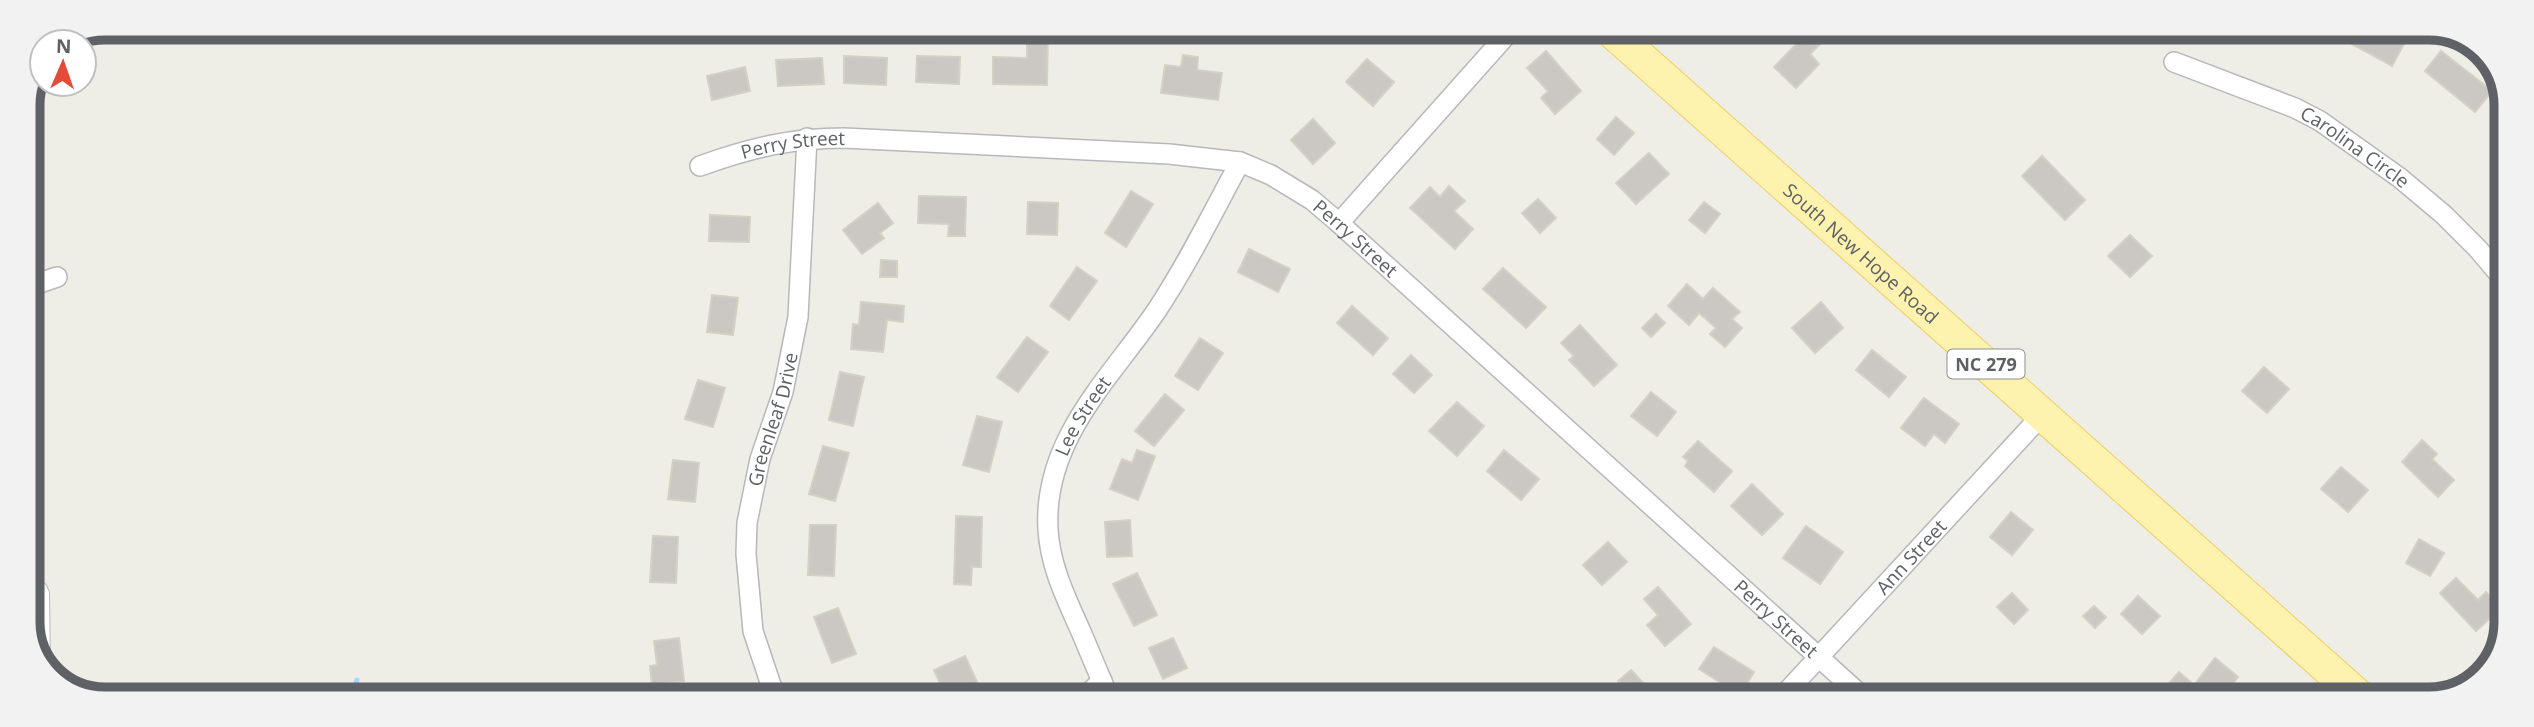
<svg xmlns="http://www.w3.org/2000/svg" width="2534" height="727" font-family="'Open Sans',sans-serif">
<rect width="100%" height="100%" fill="#efeee6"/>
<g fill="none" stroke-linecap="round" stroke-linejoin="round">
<path stroke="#a9d4fd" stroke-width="5" d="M342,697L354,688L357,680"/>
</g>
<g fill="#cbc8c3" stroke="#d4d0c4" stroke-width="2">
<path d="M1027,29H1048L1047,85L993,84V57L1027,58Z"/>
<path d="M2359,30H2378L2404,44L2392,66L2352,44Z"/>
<path d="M1808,32L1820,44L1810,54L1819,64L1796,88L1774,67Z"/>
<path d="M1546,51L1581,91L1555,114L1541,98L1548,91L1527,68Z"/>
<path d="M2441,51L2492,91L2475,112L2425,71Z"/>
<path d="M1183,55L1198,57L1197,70L1222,73L1218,100L1161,93L1165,65L1181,67Z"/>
<path d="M844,56L887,58L886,85L844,83Z"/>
<path d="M917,56L960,57L959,84L916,82Z"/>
<path d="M822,58L824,84L778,86L776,60Z"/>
<path d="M1367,59L1394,82L1373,106L1346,82Z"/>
<path d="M745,67L750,91L712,100L707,76Z"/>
<path d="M1616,117L1634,133L1614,155L1597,139Z"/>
<path d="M1313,119L1335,143L1313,164L1291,140Z"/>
<path d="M1649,153L1669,174L1636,204L1616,183Z"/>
<path d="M2042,156L2085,200L2065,220L2022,176Z"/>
<path d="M1449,186L1465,201L1454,211L1473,229L1455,249L1410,208L1430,187L1440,197Z"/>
<path d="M1131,191L1153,204L1126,247L1105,233Z"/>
<path d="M919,196L966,197L965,236H948L949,224L918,223Z"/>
<path d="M1538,199L1556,218L1540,233L1522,213Z"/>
<path d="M1028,202L1058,203L1057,235L1027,234Z"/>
<path d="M1704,202L1720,214L1705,233L1689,220Z"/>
<path d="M878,203L893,223L880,233L884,238L862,254L843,230Z"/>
<path d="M710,215L750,217L749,242L709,241Z"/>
<path d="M2130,235L2152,256L2130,277L2108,256Z"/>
<path d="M1249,249L1290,269L1278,292L1238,272Z"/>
<path d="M881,260L897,261V277H880Z"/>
<path d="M1077,267L1097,281L1069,320L1050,306Z"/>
<path d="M1503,268L1546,307L1526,328L1483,289Z"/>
<path d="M1687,284L1703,299L1713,288L1740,312L1732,319L1742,328L1725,347L1710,334L1716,328L1699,313L1689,325L1668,306Z"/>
<path d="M712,295L738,298L733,335L707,332Z"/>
<path d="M861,302L904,306L903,322L887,320L883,352L851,349L853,324L859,325Z"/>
<path d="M1821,302L1843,328L1815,353L1792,328Z"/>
<path d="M1352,306L1388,338L1373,355L1337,323Z"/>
<path d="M1656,314L1665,323L1651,337L1642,328Z"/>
<path d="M1580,325L1617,365L1594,386L1569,360L1574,356L1561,343Z"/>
<path d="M1027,337L1048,352L1018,392L997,377Z"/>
<path d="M1200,338L1223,353L1198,390L1175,376Z"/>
<path d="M1872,350L1906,377L1889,397L1856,370Z"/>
<path d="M1411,355L1432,375L1414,393L1393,374Z"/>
<path d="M2264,367L2289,389L2267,413L2242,391Z"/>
<path d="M840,372L864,377L853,426L829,420Z"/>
<path d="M698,380L725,388L713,427L685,419Z"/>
<path d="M1651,392L1676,412L1657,436L1631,416Z"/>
<path d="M1165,394L1184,410L1154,446L1135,431Z"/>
<path d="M1924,398L1959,424L1945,443L1934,434L1925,446L1901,428Z"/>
<path d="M1457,402L1484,426L1457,456L1429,431Z"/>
<path d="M977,416L1002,422L989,472L963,465Z"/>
<path d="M2422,440L2437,454L2432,459L2454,480L2438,497L2402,462Z"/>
<path d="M1698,441L1732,471L1714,492L1685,466L1688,461L1683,457Z"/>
<path d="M823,446L849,453L835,501L809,494Z"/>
<path d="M1137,450L1155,456L1138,500L1110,489L1122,459L1132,463Z"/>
<path d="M1504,450L1539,479L1521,500L1487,471Z"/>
<path d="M673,460L699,463L695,502L668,499Z"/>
<path d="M2341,467L2368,490L2348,512L2321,489Z"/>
<path d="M1752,484L1783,514L1762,535L1731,506Z"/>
<path d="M2011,512L2033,530L2012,555L1990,537Z"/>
<path d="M956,516L982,517L981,567H972L971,585L954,584Z"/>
<path d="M1130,520L1132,556L1107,557L1105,522Z"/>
<path d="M810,525H836L834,576L808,575Z"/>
<path d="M1806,526L1843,552L1820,584L1783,558Z"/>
<path d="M653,536L678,537L676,583L650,582Z"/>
<path d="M2419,539L2444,553L2430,576L2406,563Z"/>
<path d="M1608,542L1627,562L1602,585L1583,565Z"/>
<path d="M1137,573L1157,615L1134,626L1113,584Z"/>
<path d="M2456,578L2478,600L2486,592L2501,608L2476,631L2440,593Z"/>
<path d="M1658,587L1691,624L1665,646L1647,625L1658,615L1644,599Z"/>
<path d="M2012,593L2028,610L2014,624L1997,607Z"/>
<path d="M2138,596L2160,616L2142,634L2121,614Z"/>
<path d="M2094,606L2106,617L2095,628L2083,616Z"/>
<path d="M838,608L856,654L832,663L814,617Z"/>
<path d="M679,638L684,681L652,685L650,666L657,665L654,641Z"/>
<path d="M1173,638L1187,668L1163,679L1149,648Z"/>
<path d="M1714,647L1754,672L1740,695L1699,669Z"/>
<path d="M965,656L984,697H946L934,670Z"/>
<path d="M2215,658L2238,677L2221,699H2195L2188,693Z"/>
<path d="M1631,670L1648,688L1638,698H1635L1618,681Z"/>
<path d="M2179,672L2193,684L2180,699H2177L2165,688Z"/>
<path d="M2251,686L2267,699H2241Z"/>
</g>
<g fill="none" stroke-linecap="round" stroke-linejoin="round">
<defs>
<path id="service" d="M28,576L41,587L44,593L45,668"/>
<g id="minor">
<path d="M73,42V41"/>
<path id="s1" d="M2174,62L2295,108L2320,121L2400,178L2444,215L2478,249L2505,281"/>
<path d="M36,85L42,81"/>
<path id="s2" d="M700,166C750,148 791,138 844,138L1169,154L1240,162L1271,175L1312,200L1339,223L1864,698"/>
<path d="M1339,223L1511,30"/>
<path d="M28,287L57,277"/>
<path id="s3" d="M775,697L753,631L746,554L747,523L760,459L783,392L798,317L807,138"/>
<path d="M1083,698L1102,681"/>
<path id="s4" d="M1109,698C1100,677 1091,655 1082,634C1067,600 1050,567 1048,529C1043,439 1111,378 1157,310C1188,263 1213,212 1240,162"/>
<path id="s5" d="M1781,698L2042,415"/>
</g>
<g id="primary">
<path id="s6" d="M1610,30L2362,699"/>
</g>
</defs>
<use href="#service" stroke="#b6b8bc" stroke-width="12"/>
<use href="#minor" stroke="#b6b8bc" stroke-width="22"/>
<use href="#primary" stroke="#eecd61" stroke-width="34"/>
<use href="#service" stroke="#fff" stroke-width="10"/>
<use href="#minor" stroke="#fff" stroke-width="19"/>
<use href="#primary" stroke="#fdf3ae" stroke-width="32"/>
</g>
<g text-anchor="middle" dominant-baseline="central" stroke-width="5" stroke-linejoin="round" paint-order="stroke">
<rect fill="#fff" stroke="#8e9094" stroke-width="2" x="1947.5" y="349.5" width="77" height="29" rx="5"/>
<g font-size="18" font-weight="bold" fill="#5e6166">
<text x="1986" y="364">NC 279</text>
</g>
<g font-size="19" fill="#5e6166" stroke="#fff">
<text stroke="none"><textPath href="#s2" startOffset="96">Perry Street</textPath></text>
<text stroke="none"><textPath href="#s1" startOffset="201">Carolina Circle</textPath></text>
<text stroke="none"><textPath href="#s2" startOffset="684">Perry Street</textPath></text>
<text stroke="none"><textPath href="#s6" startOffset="336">South New Hope Road</textPath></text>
<text stroke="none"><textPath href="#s4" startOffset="301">Lee Street</textPath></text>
<text stroke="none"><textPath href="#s3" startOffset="285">Greenleaf Drive</textPath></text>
<text stroke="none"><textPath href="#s5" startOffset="192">Ann Street</textPath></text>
<text stroke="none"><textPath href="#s2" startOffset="1251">Perry Street</textPath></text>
</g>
</g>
<path d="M0 0H2534V727H0ZM105 40H2429A65 65 0 0 1 2494 105V622A65 65 0 0 1 2429 687H105A65 65 0 0 1 40 622V105A65 65 0 0 1 105 40Z" fill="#f2f2f3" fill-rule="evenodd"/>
<path fill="none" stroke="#5e6166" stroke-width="9" d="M105 40H2429A65 65 0 0 1 2494 105V622A65 65 0 0 1 2429 687H105A65 65 0 0 1 40 622V105A65 65 0 0 1 105 40Z"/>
<g transform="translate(63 63) rotate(2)"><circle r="33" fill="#ffffff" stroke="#bfc0c2" stroke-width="2"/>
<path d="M0-5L12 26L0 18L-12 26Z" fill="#e54c37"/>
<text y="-10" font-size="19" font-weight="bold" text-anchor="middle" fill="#5e6166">N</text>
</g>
</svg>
